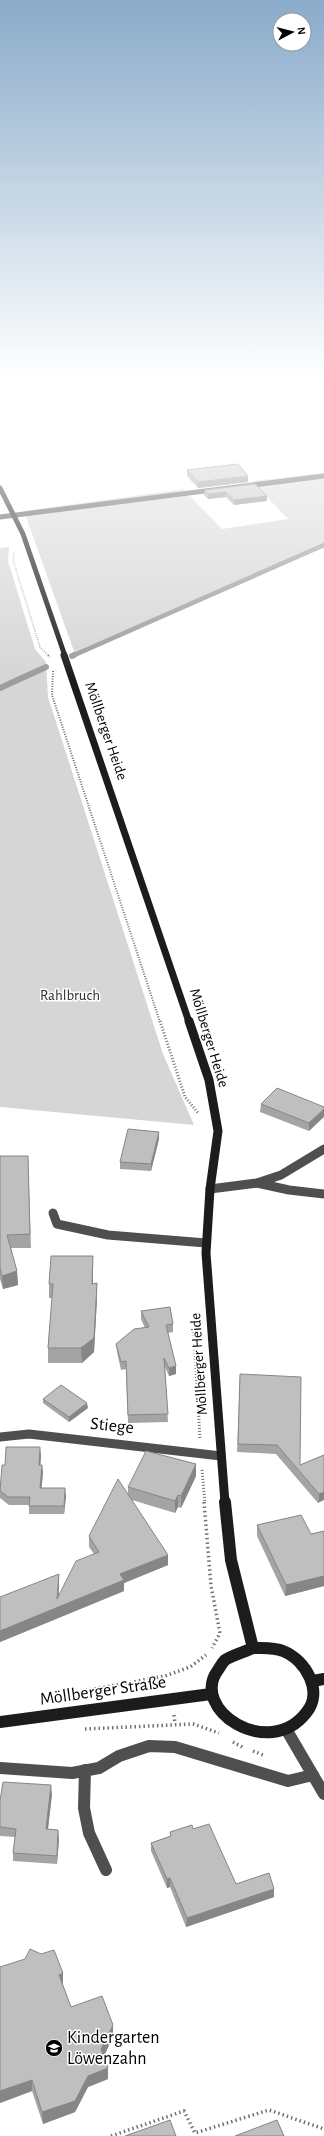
<svg xmlns="http://www.w3.org/2000/svg" width="324" height="2136" font-family="'Alegreya Sans',sans-serif">
<rect width="100%" height="100%" fill="#fff"/>
<g fill="#d6d6d6">
<path d="M324,473V546L76,657L24,511L183,489L222,529L288,519L252,481Z"/>
<path d="M9,547L8,561L35,649L46,662L48,697L163,1054L194,1125L0,1107V548Z"/>
</g>
<g fill="none" stroke-linecap="round" stroke-linejoin="round">
<path stroke="#9d9d9d" stroke-width="4.5" d="M72,656L324,545"/>
<g stroke="#9d9d9d" stroke-width="6">
<path d="M72,656L74,655"/>
<path d="M0,688L46,667"/>
</g>
<path stroke="#717171" stroke-width="1.5" stroke-dasharray="0.5 1.5" stroke-linecap="butt" d="M14,553L13,560L40,647L49,656"/>
<g stroke="#717171" stroke-width="2" stroke-dasharray="1 1.5" stroke-linecap="butt">
<path d="M48,655L50,657"/>
<path d="M53,671L52,695L160,1022"/>
</g>
<g stroke="#717171" stroke-width="3" stroke-dasharray="1 2" stroke-linecap="butt">
<path d="M160,1021L185,1097L199,1114"/>
<path d="M194,1332L200,1439"/>
<path d="M202,1470L205,1503"/>
</g>
<g stroke="#717171" stroke-width="3.5" stroke-dasharray="1.5 3" stroke-linecap="butt">
<path d="M204,1502L211,1586L220,1633L212,1648"/>
<path d="M60,1697L62,1695L165,1676L190,1667L206,1655"/>
<path d="M174,1715L175,1724"/>
<path d="M85,1729L193,1724L219,1733"/>
<path d="M233,1742L244,1748"/>
<path d="M253,1751L263,1755"/>
<path d="M111,2136L184,2111L195,2133L269,2110L324,2129"/>
</g>
<g stroke="#4f4f4f" stroke-width="9">
<path d="M257,1183L289,1190L324,1194"/>
<path d="M53,1213L57,1224L108,1235L206,1243"/>
</g>
<g stroke="#4f4f4f" stroke-width="12">
<path d="M0,1768L72,1773L99,1768L119,1756L149,1746L175,1747L288,1781L313,1775"/>
<path d="M85,1770L84,1808L89,1833L106,1870"/>
</g>
<path stroke="#4f4f4f" stroke-width="5" d="M0,517L324,476"/>
<g stroke="#4f4f4f" stroke-width="9">
<path d="M210,1189L257,1183L281,1175L324,1149"/>
<path d="M0,1437L29,1434L221,1456"/>
</g>
<path stroke="#4f4f4f" stroke-width="12" d="M286,1729L324,1794"/>
<path stroke="#1c1c1c" stroke-width="5" d="M0,488L23,534L65,656"/>
<path stroke="#1c1c1c" stroke-width="7" d="M64,655L189,1022"/>
<path stroke="#1c1c1c" stroke-width="9" d="M189,1021L209,1080L218,1131L210,1189L206,1253L225,1503"/>
<g stroke="#1c1c1c" stroke-width="12">
<path d="M225,1502L231,1560L253,1648"/>
<path d="M253,1648C263,1648 274,1647 283,1651C306,1660 324,1692 306,1713C268,1761 189,1709 218,1670C220,1667 222,1663 225,1660C233,1655 244,1652 253,1648Z"/>
<path d="M313,1681L324,1679"/>
<path d="M0,1722L211,1694"/>
</g>
</g>
<g fill="#a4a4a4">
<path d="M187,470L248,482L198,488L187,476Z"/>
<path d="M205,490L267,496V501L234,505L226,497L208,499L204,495Z"/>
<path d="M261,1104L324,1107L309,1131L260,1112Z"/>
<path d="M159,1139L151,1171L120,1169V1162Z"/>
<path d="M0,1156H28L31,1248H11L17,1271L18,1285L3,1289L0,1279Z"/>
<path d="M93,1270V1284L97,1283V1298L94,1352L82,1363H48V1348L52,1298H49V1284Z"/>
<path d="M141,1311L173,1324V1332L168,1333L176,1366V1374L169,1376L165,1367L168,1422L128,1423L126,1369L121,1370L117,1352L116,1344L145,1328L141,1319Z"/>
<path d="M240,1374L300,1465L324,1455L318,1503L276,1454L237,1452Z"/>
<path d="M43,1399L88,1408L69,1422L43,1403Z"/>
<path d="M41,1455L40,1465L43,1472L41,1488L66,1496L64,1514H29V1505H9L0,1498V1485L5,1465Z"/>
<path d="M196,1476L181,1508L178,1507L175,1513L132,1500L168,1565L124,1583V1591L0,1642V1597L59,1584V1596L94,1554L89,1547V1536L128,1494V1487Z"/>
<path d="M257,1525L311,1534L324,1531V1586L285,1596L257,1536Z"/>
<path d="M52,1794L48,1829L59,1839L57,1864L13,1861V1853L15,1837L0,1836V1801Z"/>
<path d="M193,1829L236,1884L274,1889V1897L186,1927L170,1887L167,1888L151,1851V1843L170,1836V1832Z"/>
<path d="M0,1967L63,1985L71,2007L113,2036L104,2056L108,2068V2079L88,2087L75,2112L43,2124L32,2091L0,2103Z"/>
</g>
<g fill="#868686">
<path d="M248,476V482L198,488V482Z"/>
<path d="M226,492V497L208,499V494Z"/>
<path d="M267,496V501L234,505V500Z"/>
<path d="M324,1109V1117L309,1131V1123Z"/>
<path d="M159,1132V1139L151,1171V1164Z"/>
<path d="M93,1256V1270L92,1298V1284Z"/>
<path d="M17,1271L18,1285L3,1289L2,1276Z"/>
<path d="M97,1283V1298L94,1352L82,1363L81,1348Z"/>
<path d="M176,1366V1374L169,1376V1368Z"/>
<path d="M87,1403L88,1408L69,1422V1417Z"/>
<path d="M40,1447L41,1455L40,1473L39,1465Z"/>
<path d="M196,1464V1476L181,1508V1496Z"/>
<path d="M42,1465L43,1472L41,1496L40,1488Z"/>
<path d="M65,1488L66,1496L64,1514V1506Z"/>
<path d="M324,1492V1500L318,1503L319,1494Z"/>
<path d="M178,1495V1507L175,1513V1501Z"/>
<path d="M168,1555V1565L124,1583V1591L0,1642V1631L59,1574V1584L58,1607L120,1574Z"/>
<path d="M324,1576V1586L285,1596L286,1585Z"/>
<path d="M51,1785L52,1794L47,1837L46,1829Z"/>
<path d="M58,1830L59,1839L57,1864V1856Z"/>
<path d="M170,1878V1887L167,1888V1879Z"/>
<path d="M274,1889V1897L186,1927L187,1918Z"/>
<path d="M63,1973V1985L59,1986V1975Z"/>
<path d="M113,2025V2036L102,2061L101,2049Z"/>
<path d="M108,2068V2079L88,2087L75,2112L43,2124L42,2112L88,2076Z"/>
<path d="M32,2080V2091L0,2103V2091Z"/>
</g>
<g fill="#bfbfbf" stroke="#868686">
<path d="M238,464L248,476L198,482L187,470Z"/>
<path d="M255,484L267,496L234,500L226,492L208,494L205,490Z"/>
<path d="M277,1088L324,1107V1109L309,1123L261,1104Z"/>
<path d="M128,1129L159,1132L151,1164L120,1162Z"/>
<path d="M0,1156H28L30,1234L7,1235L17,1271L2,1276L0,1268Z"/>
<path d="M51,1256H93L92,1284L97,1283L94,1338L81,1348H48L53,1284H49Z"/>
<path d="M170,1307L173,1324L166,1325L176,1366L169,1368L164,1358L168,1414L128,1415L126,1361L121,1362L116,1344L134,1329L149,1327L141,1311Z"/>
<path d="M240,1374L301,1377L300,1465L324,1455V1492L319,1494L277,1445L238,1444Z"/>
<path d="M61,1385L87,1403L69,1417L43,1399Z"/>
<path d="M6,1447H40L39,1465H42L40,1488H65L64,1506H29L30,1497H8L0,1491L2,1465H5Z"/>
<path d="M146,1451L196,1464L181,1496L178,1495L175,1501L128,1487Z"/>
<path d="M118,1479L168,1555L120,1574L124,1580L0,1631V1597L59,1574L57,1599L76,1561L99,1552L89,1536Z"/>
<path d="M301,1515L311,1534L324,1531V1576L286,1585L257,1525Z"/>
<path d="M3,1782L51,1785L46,1829L58,1830L57,1856L13,1853L16,1829L0,1827V1801Z"/>
<path d="M209,1824L236,1884L269,1873L274,1889L187,1918L170,1878L167,1879L151,1843L171,1836L170,1832L192,1825L193,1829Z"/>
<path d="M30,1949L41,1954L54,1950L63,1973L59,1975L71,2007L102,1996L113,2025L101,2049L108,2068L88,2076L75,2101L42,2112L32,2080L0,2091V1967L25,1959Z"/>
<path d="M170,2120L176,2136H125Z"/>
<path d="M277,2120L284,2136H235Z"/>
</g>
<linearGradient id="sky" x2="0" y2="1"><stop stop-color="#8aabca"/><stop offset="0.56" stop-color="#fff"/><stop offset="1" stop-color="#fff" stop-opacity="0"/></linearGradient>
<rect width="324" height="677" fill="url(#sky)"/>
<defs>
<symbol id="school-disc" viewBox="-11 -11 22 22"><circle r="9.5" fill="#000" stroke="#fff"/><path d="M0-5L7-2L0 1L-7-2ZM-4 1L0 2.5L4 1V4Q0 6-4 4Z" fill="#fff"/></symbol>
</defs>
<g fill-rule="evenodd">
<use href="#school-disc" x="44" y="2038" width="20" height="20"/>
</g>
<g text-anchor="middle" dominant-baseline="central" stroke-width="3" stroke-linejoin="round" paint-order="stroke">
<g font-size="15" fill="#000" stroke="#fff">
<text transform="translate(106 731) rotate(71)">Möllberger Heide</text>
<text transform="translate(209 1038) rotate(73)">Möllberger Heide</text>
<text transform="translate(199 1364) rotate(-94)">Möllberger Heide</text>
</g>
<g font-size="15" fill="#2d2d2d" stroke="#fff">
<text x="70" y="995">Rahlbruch</text>
</g>
<g font-size="18" fill="#000" stroke="#fff">
<text transform="translate(112 1426) rotate(6)">Stiege</text>
<text transform="translate(103 1691) rotate(-8)">Möllberger Straße</text>
</g>
<g font-size="18" fill="#000" stroke="#fff" text-anchor="start">
<text x="67" y="2038">Kindergarten<tspan x="67" dy="21">Löwenzahn</tspan></text>
</g>
</g>
<g transform="translate(292 32) rotate(83)"><circle r="19" fill="#ffffff" stroke="#999999"/>
<path d="M0-3L7 15L0 10L-7 15Z" fill="#000000"/>
<text y="-6" font-size="11" font-weight="bold" text-anchor="middle" fill="#000000">N</text>
</g>
</svg>
